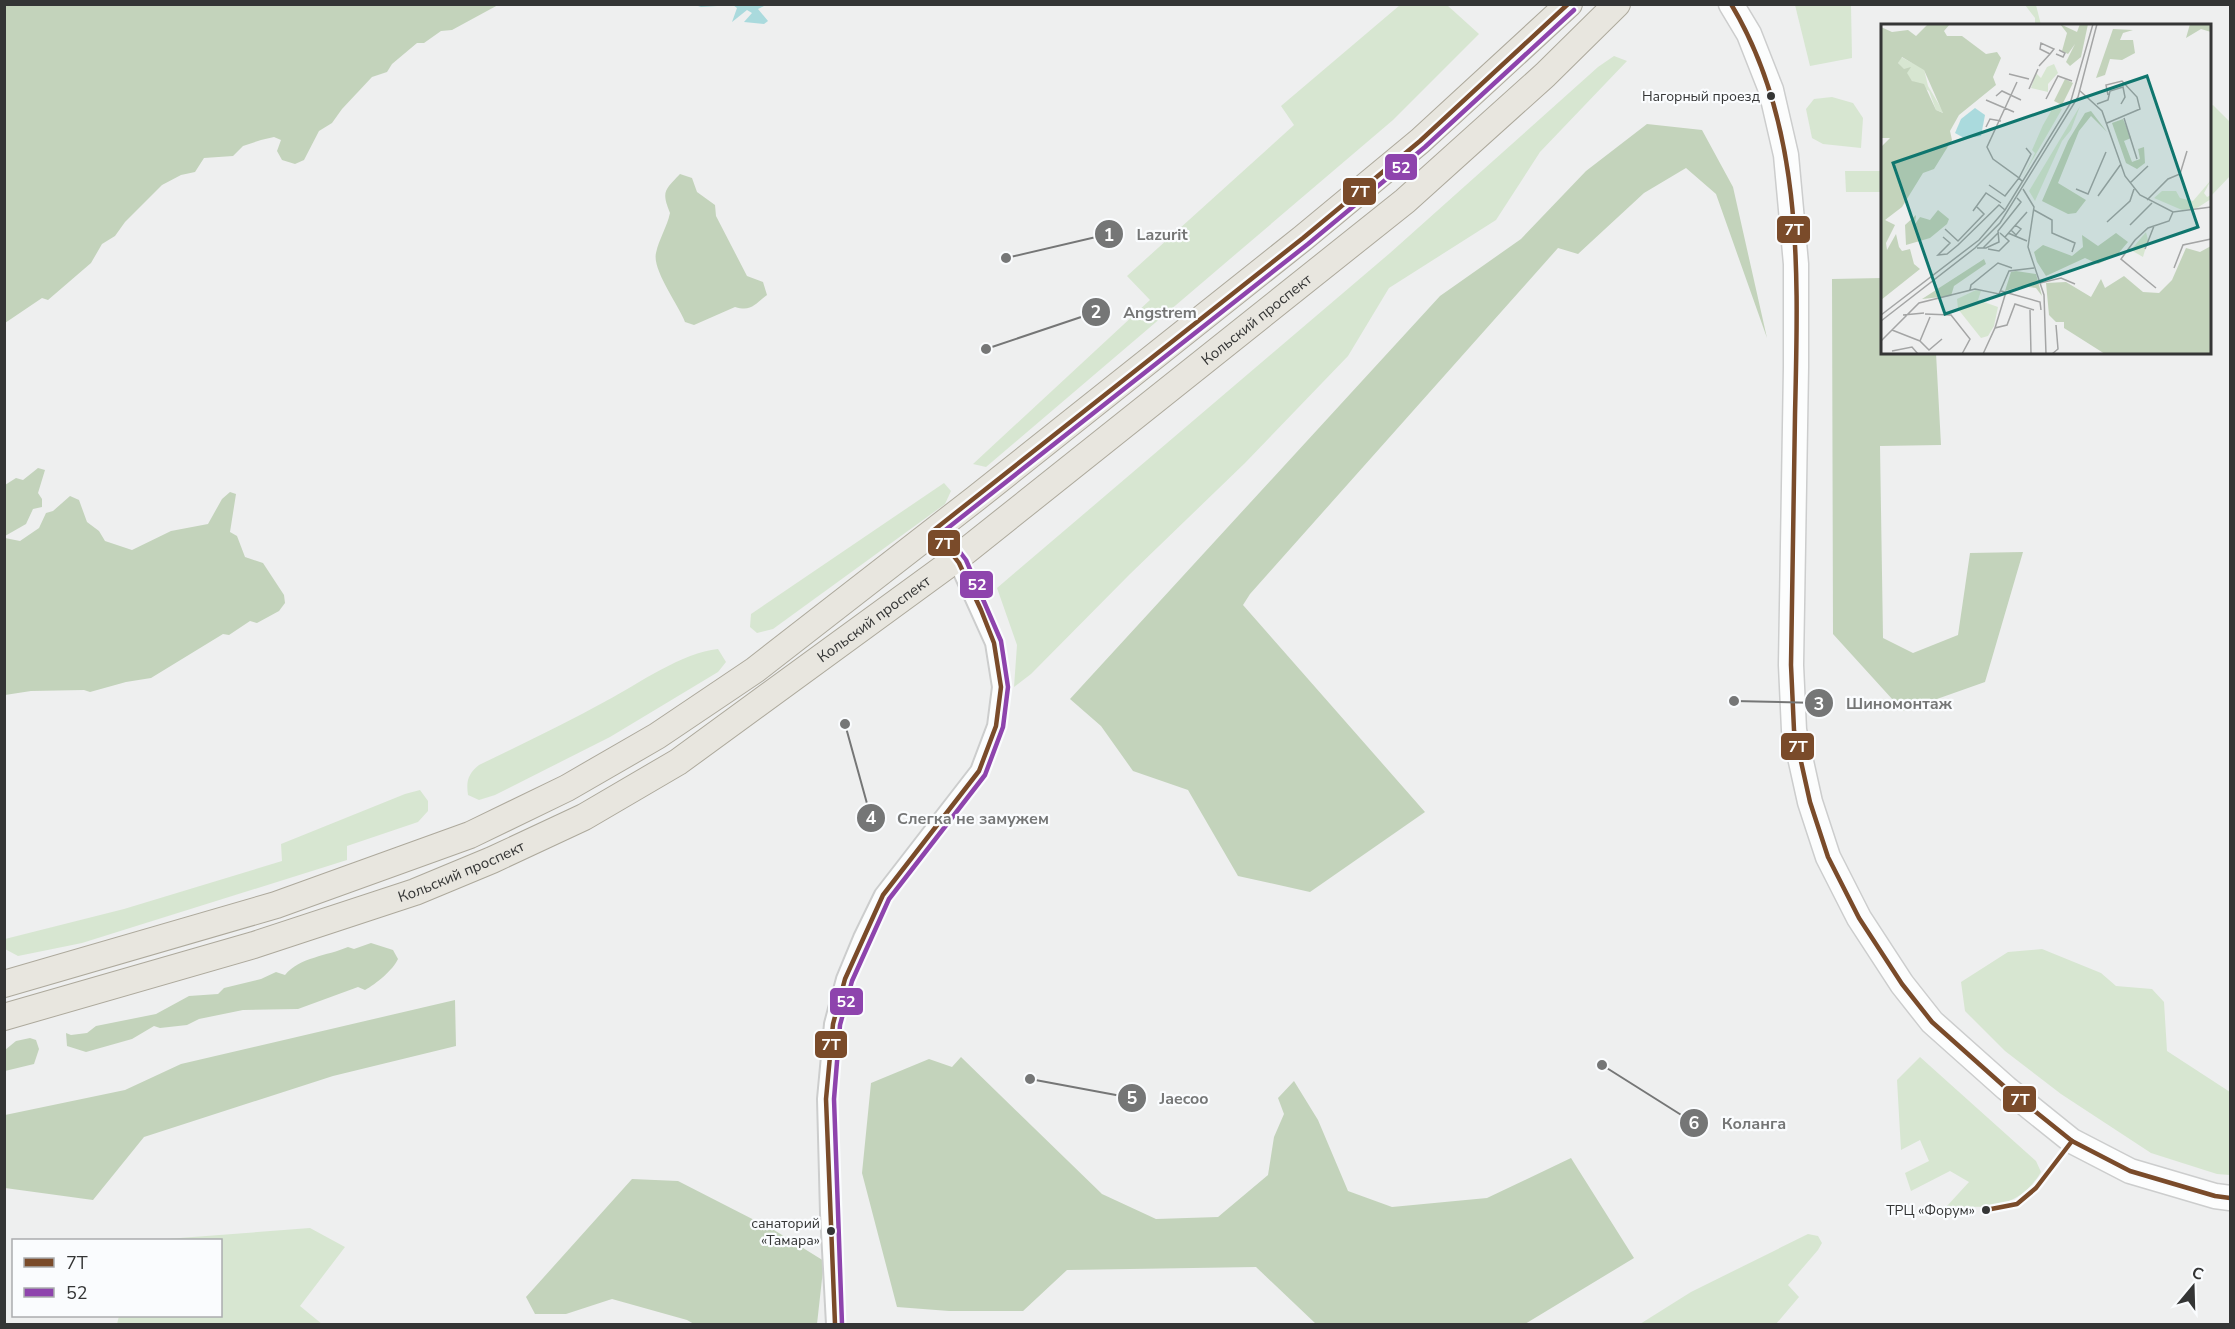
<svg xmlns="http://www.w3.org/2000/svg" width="2235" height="1329" font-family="'Nunito Sans',sans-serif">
<rect width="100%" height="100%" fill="#eeefef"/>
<g fill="#d7e6d1">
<path d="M1400,5H1447L1479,34L1393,120L986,467L973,464L1150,300L1127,276L1294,125L1281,106Z"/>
<path d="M1795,5H1851L1852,58L1810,66Z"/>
<path d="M2025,5H2036L2041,25H2035V18Z"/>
<path d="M1614,56L1627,61L1540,152L1496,220L1389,288L1348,356L1245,463L1130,574L1031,674L1014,687L1017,645L997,588L1390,253L1598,67Z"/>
<path d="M1832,97L1853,103L1863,118L1861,148L1823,144L1812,138L1806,109L1814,99Z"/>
<path d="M2213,105L2230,122V176L2210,197V107Z"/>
<path d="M1845,171H1882V192H1846Z"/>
<path d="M944,483L951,491L945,504L773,629L757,633L750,627L751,614Z"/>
<path d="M718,649L726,662L718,672L610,737L495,795L479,800L468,795C466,781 468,774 479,765C522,744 565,724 606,701C638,684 683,652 718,649Z"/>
<path d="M420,790L428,801V811L418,822L347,846V860L82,943L18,956L5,949V939L124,909L282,861L281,844L405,794Z"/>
<path d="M2042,949L2101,973L2116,986L2152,989L2164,1002L2167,1051L2230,1092V1175L2217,1174L2151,1153L2061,1094L2005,1051L1965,1011L1961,982L2008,952Z"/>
<path d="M1920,1057L2036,1161L2041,1172C2018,1210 1986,1208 1947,1206L1969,1182L1950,1171L1911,1191L1905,1173L1929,1161L1920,1140L1901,1150L1897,1080Z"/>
<path d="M310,1228L345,1247L300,1306L322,1324H117L119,1316H220V1240H153Z"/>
<path d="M1808,1234L1818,1236L1822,1243L1818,1250L1788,1285L1799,1297L1776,1324H1640L1691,1292Z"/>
</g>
<g fill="#c3d3bb">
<path d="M5,4H498V5L452,30L441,31L424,43H417L392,64L387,72L372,77L342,109L332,123L319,131L304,160L295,164L282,160L277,151L281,140L274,137L261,140L243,146L233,156L204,158L195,172L181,175L162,185L125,222L115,236L102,244L91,263L48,300L42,298L5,323Z"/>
<path d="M1647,124L1702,130L1733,187L1767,338L1716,194L1686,168L1644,193L1578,254L1558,248L1250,594L1243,605L1425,812L1310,892L1238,876L1188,790L1133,771L1101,726L1070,699L1440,296L1521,239L1586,171Z"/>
<path d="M680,174L692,178L697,192L715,205L716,216L747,276L763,282L767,295C755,304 752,312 735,307L694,325L685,322C678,304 652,270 656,253C659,239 667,227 670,213C661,191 665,190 680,174Z"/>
<path d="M1882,278V352L1936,353L1941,445L1880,446L1883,638L1913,653L1958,635L1970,553L2023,552L1985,682L1903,711L1833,634L1832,279Z"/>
<path d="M38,468L45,470L38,493L42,499V507L33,509L26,524L5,536V485L16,478L23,480Z"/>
<path d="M230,492L236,494L230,532L237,536L245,557L263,563L284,595L285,603L279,611L257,623L250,621L229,635L223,634L151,678L126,682L90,692L84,690L31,691L5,695V538L20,541L39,528L46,513L53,511L70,496L79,500L87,522L99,531L105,541L132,550L171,531L208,524L222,499Z"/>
<path d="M371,943L393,950L398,959C393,970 376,984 365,990L358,987L298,1009L243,1010L199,1019L187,1025L160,1028L154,1026L132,1039L86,1052L67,1046L66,1033L71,1035L87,1033L96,1026L156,1014L189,996L218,994L224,988L261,979L276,972L285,975C300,957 327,956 348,947L354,949Z"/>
<path d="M455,1000L456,1046L333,1076L144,1137L93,1200L5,1188V1115L125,1090L181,1064Z"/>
<path d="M30,1038L36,1040L39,1049L34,1064L5,1071V1050L16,1041Z"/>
<path d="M961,1057L1102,1194L1156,1219L1218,1217L1268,1175L1274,1137L1284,1114L1278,1098L1294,1081L1318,1120L1348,1191L1392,1207L1487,1198L1571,1158L1634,1258L1525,1324H1316L1256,1267L1067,1270L1023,1311H949L897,1307L862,1173L871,1083L929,1059L952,1067Z"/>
<path d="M632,1179L678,1181L774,1230L824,1261L817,1324H694L687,1320L612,1299L566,1314H535L526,1297Z"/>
</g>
<path fill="#aadadd" d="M695,5H766L758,9L768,21L764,24L744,22L752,13L747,10L732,22L737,8L733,5L701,7Z"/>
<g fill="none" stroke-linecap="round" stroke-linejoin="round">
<defs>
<path id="street" d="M835,1324L829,1213L826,1099L833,1024L845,979L862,938L883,895L979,771L996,726L1001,687L994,643L956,559"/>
<path id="secondary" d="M1731,4L1749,34L1771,90L1786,155L1796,264V367L1791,665L1794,730L1810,802L1828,857L1859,918L1902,984L1932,1022L2006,1088L2072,1141L2130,1171L2215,1196L2230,1198"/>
<g id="primary">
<path d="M4,984L276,905L470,835L567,788L657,736L755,670L975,499L1303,238L1420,141L1569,4"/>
<path id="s1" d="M4,1017L254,945L415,892L492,860L584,817L678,762L956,559L1405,201L1545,75L1617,4"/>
</g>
</defs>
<use href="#street" stroke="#cccdcd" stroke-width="20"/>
<use href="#secondary" stroke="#cccdcd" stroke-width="27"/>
<use href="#primary" stroke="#ada99c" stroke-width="28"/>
<use href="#street" stroke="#fcfdfd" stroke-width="16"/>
<use href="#secondary" stroke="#fcfdfd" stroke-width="24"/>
<use href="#primary" stroke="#e8e6df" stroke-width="26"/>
<defs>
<g id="bus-1">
<path d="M1731,4C1805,127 1798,277 1795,415C1794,499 1792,582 1791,665L1794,730L1810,802L1828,857L1859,918L1902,984L1932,1022L2006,1088L2072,1141L2130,1171L2215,1196L2230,1198"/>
<path d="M1986,1210L2017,1204L2036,1188L2072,1141"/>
<path d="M835,1324L826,1099L833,1024L845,979L883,895L979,771L996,726L1001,687L994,643L981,610L959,563L934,530L1303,238L1420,141L1568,4"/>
</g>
<path id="bus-2" d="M842,1324L834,1099L840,1025L852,981L889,899L985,775L1003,727L1008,687L1001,641L966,560L944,531L1308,244L1425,147L1574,10"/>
</defs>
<use href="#bus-1" stroke="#fafcfe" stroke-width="9"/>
<use href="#bus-2" stroke="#fafcfe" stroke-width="9"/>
<use href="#bus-1" stroke="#7a4b2a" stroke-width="4.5"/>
<use href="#bus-2" stroke="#8e44ad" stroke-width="4.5"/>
</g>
<g fill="#343535" stroke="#fafcfe" stroke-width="2">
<circle cx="1771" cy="96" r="5"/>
<circle cx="1986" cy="1210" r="5"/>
<circle cx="831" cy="1231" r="5"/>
</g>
<g text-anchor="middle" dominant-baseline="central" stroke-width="4.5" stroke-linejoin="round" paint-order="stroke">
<g font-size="14" fill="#343535" stroke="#fafcfe" text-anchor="end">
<text x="1760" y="96">Нагорный проезд</text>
<text x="1975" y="1210">ТРЦ «Форум»</text>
<text x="820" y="1223">санаторий<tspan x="820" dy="17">«Тамара»</tspan></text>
</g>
<g font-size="15" fill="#343535" stroke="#fafcfe">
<text stroke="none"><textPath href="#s1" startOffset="1452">Кольский проспект</textPath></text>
<text stroke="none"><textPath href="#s1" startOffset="966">Кольский проспект</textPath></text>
<text stroke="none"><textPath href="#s1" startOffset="480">Кольский проспект</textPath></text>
</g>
</g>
<g transform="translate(1881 24)">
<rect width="330" height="330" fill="#eeefef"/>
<path d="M20,33L43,45L47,62L63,89L55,86L48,67L31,57L17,39ZM173,40L177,49L167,60V68L150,64L155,49L160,54L166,43ZM173,82L181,85L141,154L154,129L151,126L162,101ZM199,82L190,106L181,117L154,177L148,167ZM330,156L323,169L326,173L330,171V175L316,184L301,186L273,174L281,167H295L299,174L312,177ZM265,208L267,216L262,233L250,226ZM95,266L100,267L97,276L117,283L113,302L107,312L100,314L77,285L76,275Z" fill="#d7e6d1"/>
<path d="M47,0H69L63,7L66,12H81L105,30L116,28L120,34L112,53L115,61L78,91L69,107L71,116L53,145L42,149L21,183L4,196L14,201L5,219L6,226L15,210L18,223L21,227L29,225L33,240L39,245L0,276V123L9,114H0V3L11,8L27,6L35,12ZM21,33L43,46L62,89L55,86L43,60L31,57L26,49L30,43L23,45L17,39ZM179,0L196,8L199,0H207L200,33L189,42L185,38L194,20L187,30L181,27L186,9ZM309,0H330V8L320,5L305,14ZM232,5L252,6L242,9L239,16H252L254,29L241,36L229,35L224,51L215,54ZM184,55L192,59L181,81L173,77ZM210,87L226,108L210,92L198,107L177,159L205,176L195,189L187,190L161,177L187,117L204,89ZM242,95L250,114L243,117L251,138L259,135L257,125L263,123L264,139L256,145L245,139L231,99ZM57,186L68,195L66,200L49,214L25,221L24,201L35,191L34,200L39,193L49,196ZM235,209L247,218L236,231L217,240L204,234L165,252L156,238L153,228L162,221L191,232L202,223L201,211L217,222ZM330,222V330H224L183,304V298H175L168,291L165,259L185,258L210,273L220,255L224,264L243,252L262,268L278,269L291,256L305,224L319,228ZM103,235L105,240L73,262L70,272L41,275ZM135,247L155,250L161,272L155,264L141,262L124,267L130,248Z" fill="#c3d3bb" fill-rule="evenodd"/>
<path d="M94,84L104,91L100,112L83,114L74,109L80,95Z" fill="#aadadd"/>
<path fill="none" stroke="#a4a5a5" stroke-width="1.5" d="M175,30L182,33L184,29L178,26M158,42L169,30L173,25L160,19L159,25L169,30M128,50L148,55M148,65L157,45M198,66L221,87L244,152L259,171L292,188L330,183M115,72L121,67L140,76M165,75L177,52L191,57M105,76L133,88M216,80L227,76L229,67L242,63L244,73L240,80M243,94L256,135M226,99L259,85L256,73L241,57L225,61L227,71M105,103L109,95L120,97M142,158L138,154L150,130L145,124M249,159L267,142M108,161L124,172L138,154L112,135L106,123L136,58M142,165L153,183L147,223L163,271L165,330M195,165L207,170L225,128M217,172L240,140M266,176L287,155L299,150L306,127M153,186L171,196V209L194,219L191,228M92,187L105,169L120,179M226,198L249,177L253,165M249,201L271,179M64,205L77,217L103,190L96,183M130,206L135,211L140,205L134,201M127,209L146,217M62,213L69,219L57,231L66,230L77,221L118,181L124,186M124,213L146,188M96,224H105L118,218L117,207L140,178L136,174M102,224L118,208M107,225L118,227L128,217L119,209M264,225L273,202M293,244L302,221L330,215M159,259L180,254L194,260M275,264L240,235L254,216L267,204L288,197L292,188M89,266L90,261L117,239L131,244M120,267L159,278L160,286M149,286L150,330M44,290L70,291L89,315L81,330M0,291L98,216L124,186L189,80L212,0M22,291L43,289M49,293L39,317L48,326L61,315M0,297L94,224L119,199L197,73L216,0M114,304L125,268M11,306L39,317M0,317L38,279L94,265L118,270L128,247L153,244M11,327L31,323L37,330M102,330L114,304L126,301L134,280L153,286M171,330L177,325L175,301"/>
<path fill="#0f766e" fill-opacity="0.15" stroke="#0f766e" stroke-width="3" d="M266,52L317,203L64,290L12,139Z"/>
<rect width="330" height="330" fill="none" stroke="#343535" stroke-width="3"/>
</g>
<path fill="none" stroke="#757676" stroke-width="2" d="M1006 258L1109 234M986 349L1096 312M1734 701L1819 703M845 724L871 818M1030 1079L1132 1098M1602 1065L1694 1123"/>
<g fill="#757676" stroke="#fafcfe" stroke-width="2">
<circle cx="1006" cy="258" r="6"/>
<circle cx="986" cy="349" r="6"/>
<circle cx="1734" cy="701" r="6"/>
<circle cx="845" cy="724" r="6"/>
<circle cx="1030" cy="1079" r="6"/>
<circle cx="1602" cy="1065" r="6"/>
<circle cx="1109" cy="234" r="15"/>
<circle cx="1096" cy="312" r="15"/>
<circle cx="1819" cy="703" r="15"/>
<circle cx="871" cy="818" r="15"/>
<circle cx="1132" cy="1098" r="15"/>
<circle cx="1694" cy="1123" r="15"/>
</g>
<g font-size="18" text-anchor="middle" font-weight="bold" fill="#fff">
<text x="1109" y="241">1</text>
<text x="1096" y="318">2</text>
<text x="1819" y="710">3</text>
<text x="871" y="824">4</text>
<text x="1132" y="1104">5</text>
<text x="1694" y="1129">6</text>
</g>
<g font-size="16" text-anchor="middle" font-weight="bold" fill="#757676" stroke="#fafcfe" stroke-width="4.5" stroke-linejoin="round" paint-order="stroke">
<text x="1162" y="240">Lazurit</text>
<text x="1160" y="318">Angstrem</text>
<text x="1899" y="709">Шиномонтаж</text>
<text x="973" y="824">Слегка не замужем</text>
<text x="1184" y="1104">Jaecoo</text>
<text x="1754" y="1129">Коланга</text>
</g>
<g stroke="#fafcfe" stroke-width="2">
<rect x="1384" y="153" width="34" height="28" rx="6" fill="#8e44ad"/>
<rect x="1342" y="177" width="35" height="29" rx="6" fill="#7a4b2a"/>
<rect x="1776" y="215" width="35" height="29" rx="6" fill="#7a4b2a"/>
<rect x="927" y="529" width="34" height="28" rx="6" fill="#7a4b2a"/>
<rect x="959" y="570" width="35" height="29" rx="6" fill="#8e44ad"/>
<rect x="1780" y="732" width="35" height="29" rx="6" fill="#7a4b2a"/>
<rect x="829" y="987" width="35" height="29" rx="6" fill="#8e44ad"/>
<rect x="814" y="1030" width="34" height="29" rx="6" fill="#7a4b2a"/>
<rect x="2002" y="1085" width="35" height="28" rx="6" fill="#7a4b2a"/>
</g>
<g font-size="16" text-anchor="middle" font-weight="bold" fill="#fff">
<text x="1401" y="173">52</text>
<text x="1360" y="197">7Т</text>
<text x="1794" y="235">7Т</text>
<text x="944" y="549">7Т</text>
<text x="977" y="590">52</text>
<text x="1798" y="752">7Т</text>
<text x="846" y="1007">52</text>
<text x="831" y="1050">7Т</text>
<text x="2020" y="1105">7Т</text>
</g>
<rect width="2235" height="1329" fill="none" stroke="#343535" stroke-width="12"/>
<rect x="12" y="1239" width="210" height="78" fill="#fafcfe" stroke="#abacae" stroke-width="1.5"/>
<rect x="24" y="1258" width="30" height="9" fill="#7a4b2a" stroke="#abacae" stroke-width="1.5"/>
<text x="66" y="1269" font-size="18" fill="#343535">7Т</text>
<rect x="24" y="1288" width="30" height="9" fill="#8e44ad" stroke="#abacae" stroke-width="1.5"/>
<text x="66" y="1299" font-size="18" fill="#343535">52</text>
<g transform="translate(2193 1287) rotate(19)" stroke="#fafcfe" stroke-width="4.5" paint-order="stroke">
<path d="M0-4.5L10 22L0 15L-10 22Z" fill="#343535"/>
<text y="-9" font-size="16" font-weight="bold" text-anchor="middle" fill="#343535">С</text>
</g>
</svg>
